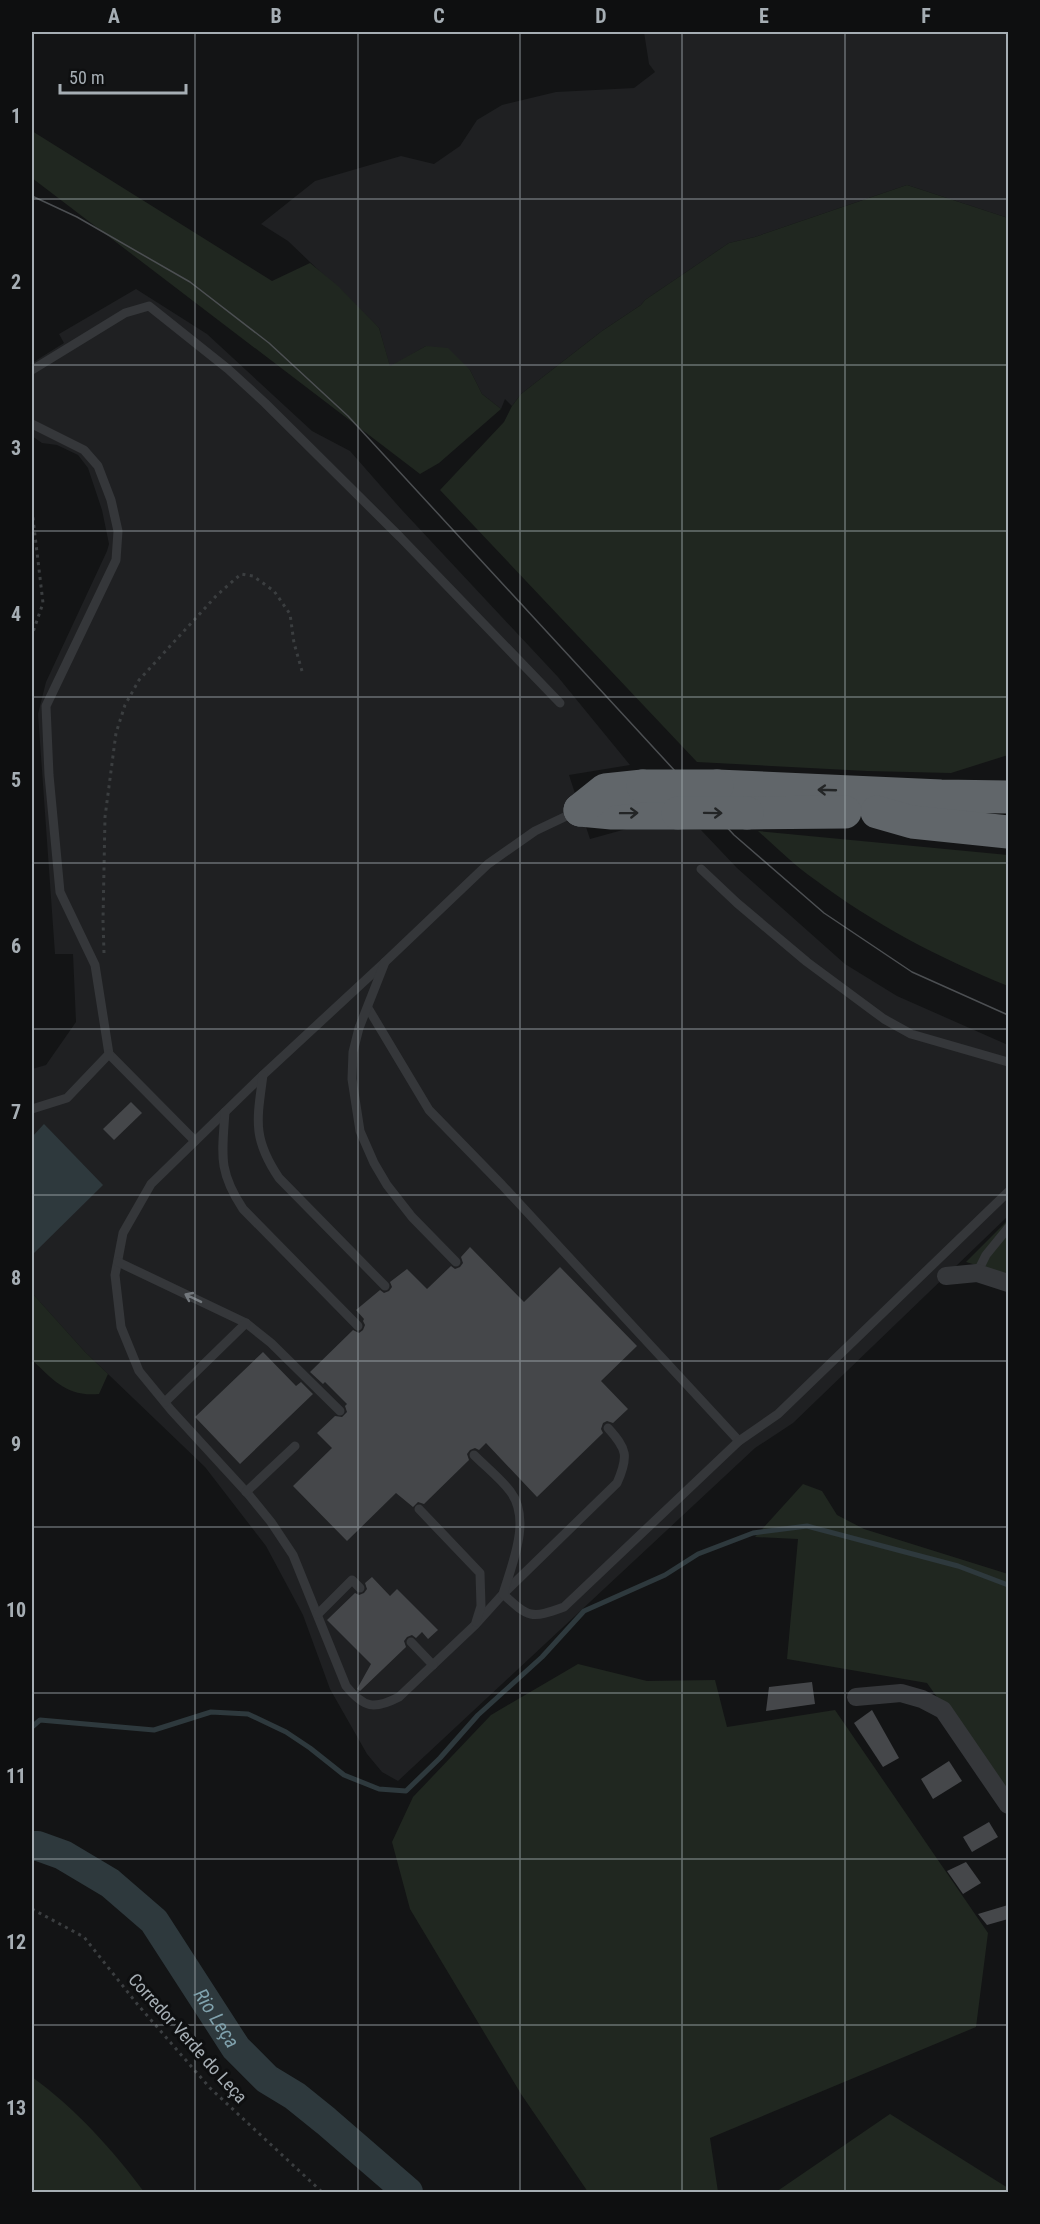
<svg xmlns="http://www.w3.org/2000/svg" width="1040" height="2224" font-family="'Roboto Condensed',sans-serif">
<rect width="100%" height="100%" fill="#131415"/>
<g fill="#1f2022">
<path d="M644,32H1008V218L907,185L755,237L729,243L645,300L641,305L602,331L521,394L512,406L505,399L501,409L482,394L470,370L426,346L390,367L379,328L288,241L261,224L315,181L401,156L434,164L460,146L477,120L502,105L556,92L634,88L655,72L649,64Z"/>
<path d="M136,289L207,334L312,431L350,451L401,509L558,677L630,765L569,775L590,839L637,826L701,830L737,868L845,964L897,996L1008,1045V1216L793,1423L755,1448L398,1781L382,1772L367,1754L330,1689L303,1615L266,1546L205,1467L85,1352L32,1293V1069L46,1065L76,1022L73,954H55L38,714L46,682L107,551L109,544L102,510L88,468L78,455L57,445L42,443L32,436V363L64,343L59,334Z"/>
</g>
<g fill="#202720">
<path d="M32,131L272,281L310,263L338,286L379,328L390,366L426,346L448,348L470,370L482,394L501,409L439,463L420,474L32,178Z"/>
<path d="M907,185L1008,218V755L951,773L867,771L697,762L440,490L504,422L512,406L521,394L602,331L641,305L645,300L729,243L755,237Z"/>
<path d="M758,831L1008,855V986C939,958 874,924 814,879C794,865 776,847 758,831Z"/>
<path d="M1008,1220V1275L966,1262Z"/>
<path d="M32,1293L85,1352L108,1374L99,1394C66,1397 54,1380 32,1360Z"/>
<path d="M803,1484L822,1491L837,1515L864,1529L1008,1574V1797L927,1683L787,1659L798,1539L755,1537Z"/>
<path d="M578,1664L647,1681L715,1680L727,1727L835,1710L988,1933L976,2027L710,2138L718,2192H588L521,2094L410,1909L392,1842L413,1797L491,1715Z"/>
<path d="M32,2077C75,2108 112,2149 144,2192H32Z"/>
<path d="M890,2114L1008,2188V2192H776Z"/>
</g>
<path fill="#2e393d" d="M44,1124L103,1185L32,1255V1137Z"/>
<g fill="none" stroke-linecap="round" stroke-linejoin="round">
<path stroke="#2e393d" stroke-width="5" d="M32,1727L40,1720L154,1730L211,1712L248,1714L286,1732L310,1748L344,1775L379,1789L406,1791L440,1758L478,1715L542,1657L584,1611L665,1575L698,1554L753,1533L807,1526L958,1566L1008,1585"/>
<path stroke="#2e393d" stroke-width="30" id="s1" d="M32,1846H38L63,1855L110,1883L154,1921L236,2048L267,2079L295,2096L326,2121L408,2192"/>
</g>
<g fill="#45474a">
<path d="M131,1102L142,1113L114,1140L103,1129Z"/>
<path d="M470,1247L524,1302L560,1267L637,1346L601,1381L628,1409L613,1423L607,1421L603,1423L601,1429L603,1433L537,1497L486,1443L479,1450L475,1448L470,1450L467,1454L469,1460L424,1504L418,1502L413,1507L396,1493L347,1541L293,1486L332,1448L317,1433L335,1416L342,1417L347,1412L345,1406L347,1404L325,1382L323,1384L310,1372L353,1330L359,1333L363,1330L365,1325L363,1321L364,1319L356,1310L380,1290L384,1293L389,1291L392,1287L390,1282L407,1269L427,1289L451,1266L455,1269L460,1267L463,1263L461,1257Z"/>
<path d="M263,1352L296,1386L301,1382L313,1394L240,1464L195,1417Z"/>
<path d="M372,1577L390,1596L397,1589L438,1630L428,1639L422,1632L416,1638L412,1635L407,1637L404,1641L406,1647L360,1691L357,1689L371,1664L327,1620L355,1593L359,1595L364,1593L367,1589L365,1583Z"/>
<path d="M812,1682L815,1704L766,1711L769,1687Z"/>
<path d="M872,1710L899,1758L883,1767L854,1723Z"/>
<path d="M949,1761L962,1781L933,1799L921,1779Z"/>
<path d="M989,1822L998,1837L972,1852L963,1837Z"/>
<path d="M966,1862L981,1883L963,1894L947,1871Z"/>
<path d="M1008,1905V1919L987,1925L978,1914Z"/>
</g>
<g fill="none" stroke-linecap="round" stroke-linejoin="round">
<g stroke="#3b3e40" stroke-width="3" stroke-dasharray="3 4.5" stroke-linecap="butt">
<path d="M32,510L43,603L32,635"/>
<path d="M104,953L103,920L105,817L116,733L125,705L139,680L217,595L241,574L253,576L274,591L290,614L294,643L302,671"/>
<path d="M32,1909L84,1937L138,2005L210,2088L322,2192"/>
</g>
<g stroke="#35373a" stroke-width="9">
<path d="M32,370L125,313L149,306L228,369L265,403L400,537L560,703"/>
<path d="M32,424L84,450L98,466L111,500L118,531L116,560L46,706L49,775L60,892L95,965L109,1054L195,1141"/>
<path d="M701,869L737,903L807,962L884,1019L911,1034L1008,1062"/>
<path d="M385,962L263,1075L151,1184L123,1233L115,1275L121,1327L139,1371L171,1410L249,1495L271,1522L293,1555L346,1686C364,1708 374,1710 399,1697L475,1625L503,1594L617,1483C629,1456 627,1449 608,1428"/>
<path d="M368,1008L429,1110L502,1185L739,1441"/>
<path d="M263,1075C257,1120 252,1138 279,1178L385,1286"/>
<path d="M32,1109L67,1098L109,1054"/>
<path d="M225,1112C222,1155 218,1171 243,1209L358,1326"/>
<path d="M118,1262L246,1323L271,1343L340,1411"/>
<path d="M456,1262L412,1217L387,1185L374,1163L360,1131L352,1079L353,1052L359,1028L385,962L488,864L535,831L575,812"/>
<path d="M977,1273L986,1255L1008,1228"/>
<path d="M165,1402L246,1323"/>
<path d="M474,1455C486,1467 500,1478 510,1491C532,1519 512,1564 503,1594C529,1618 531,1619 564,1607L739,1441L778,1414L1008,1192"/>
<path d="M246,1492L295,1446"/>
<path d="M419,1509L480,1573L481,1606L476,1622"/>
<path d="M318,1614L352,1580L360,1588"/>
<path d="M411,1642L433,1665"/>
</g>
<g stroke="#35373a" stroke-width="18">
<path d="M946,1276L977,1273L1008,1283"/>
<path d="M856,1697L901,1693L922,1699L943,1710L1008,1805"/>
</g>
<g stroke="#61666a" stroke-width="33">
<path d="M717,786L941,796L1008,797"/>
<path d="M580,810L612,813H678"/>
<path d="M580,810L605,790L643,786"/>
<path d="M877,812L912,822L1008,832"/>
<path d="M747,813L845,812"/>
</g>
<path stroke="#4c4f52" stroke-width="1.5" d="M32,196L77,217L190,282L269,343L348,416L734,835L824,913L912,972L1008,1015"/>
<g stroke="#61666a" stroke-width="33">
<path d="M643,786H717"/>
<path d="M678,813H747"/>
</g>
</g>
<defs><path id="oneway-shaft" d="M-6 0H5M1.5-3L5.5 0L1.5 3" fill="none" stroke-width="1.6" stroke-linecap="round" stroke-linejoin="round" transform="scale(1.5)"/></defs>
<g stroke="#232526">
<use href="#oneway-shaft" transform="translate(827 790) rotate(-178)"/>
<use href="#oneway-shaft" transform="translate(629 813) rotate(-1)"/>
<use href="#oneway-shaft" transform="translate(713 813) rotate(1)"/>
</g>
<use stroke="#73787d" href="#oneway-shaft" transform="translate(193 1298) rotate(-154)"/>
<path fill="none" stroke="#a6aeb4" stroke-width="1.5" stroke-opacity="0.55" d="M195,32V2192M358,32V2192M520,32V2192M682,32V2192M845,32V2192M32,199H1008M32,365H1008M32,531H1008M32,697H1008M32,863H1008M32,1029H1008M32,1195H1008M32,1361H1008M32,1527H1008M32,1693H1008M32,1859H1008M32,2025H1008"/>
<g text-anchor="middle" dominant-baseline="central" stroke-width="6" stroke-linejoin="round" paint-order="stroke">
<g font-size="18" fill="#a6aeb4" stroke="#0e0f10">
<text transform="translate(188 2038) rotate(48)">Corredor Verde do Leça</text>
</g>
<g font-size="20" font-style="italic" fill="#80a2ad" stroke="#0e0f10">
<text stroke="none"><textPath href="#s1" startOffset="261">Rio Leça</textPath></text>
</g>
</g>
<rect width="1040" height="2224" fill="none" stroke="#0e0f10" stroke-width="66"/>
<path d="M60 84v9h126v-9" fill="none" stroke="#a6aeb4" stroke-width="3"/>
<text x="69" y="84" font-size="18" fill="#a6aeb4" stroke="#0e0f10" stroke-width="4.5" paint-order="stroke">50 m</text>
<rect x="33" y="33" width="974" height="2158" fill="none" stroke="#a6aeb4" stroke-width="2"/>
<g font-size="20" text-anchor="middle" font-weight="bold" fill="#a6aeb4">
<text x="114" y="23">A</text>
<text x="276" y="23">B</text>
<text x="439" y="23">C</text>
<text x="601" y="23">D</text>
<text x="764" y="23">E</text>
<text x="926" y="23">F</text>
<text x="16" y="123">1</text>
<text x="16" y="289">2</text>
<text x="16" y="455">3</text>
<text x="16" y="621">4</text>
<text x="16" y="787">5</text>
<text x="16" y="953">6</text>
<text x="16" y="1119">7</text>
<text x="16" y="1285">8</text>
<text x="16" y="1451">9</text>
<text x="16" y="1617">10</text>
<text x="16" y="1783">11</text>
<text x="16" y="1949">12</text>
<text x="16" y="2115">13</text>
</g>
</svg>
